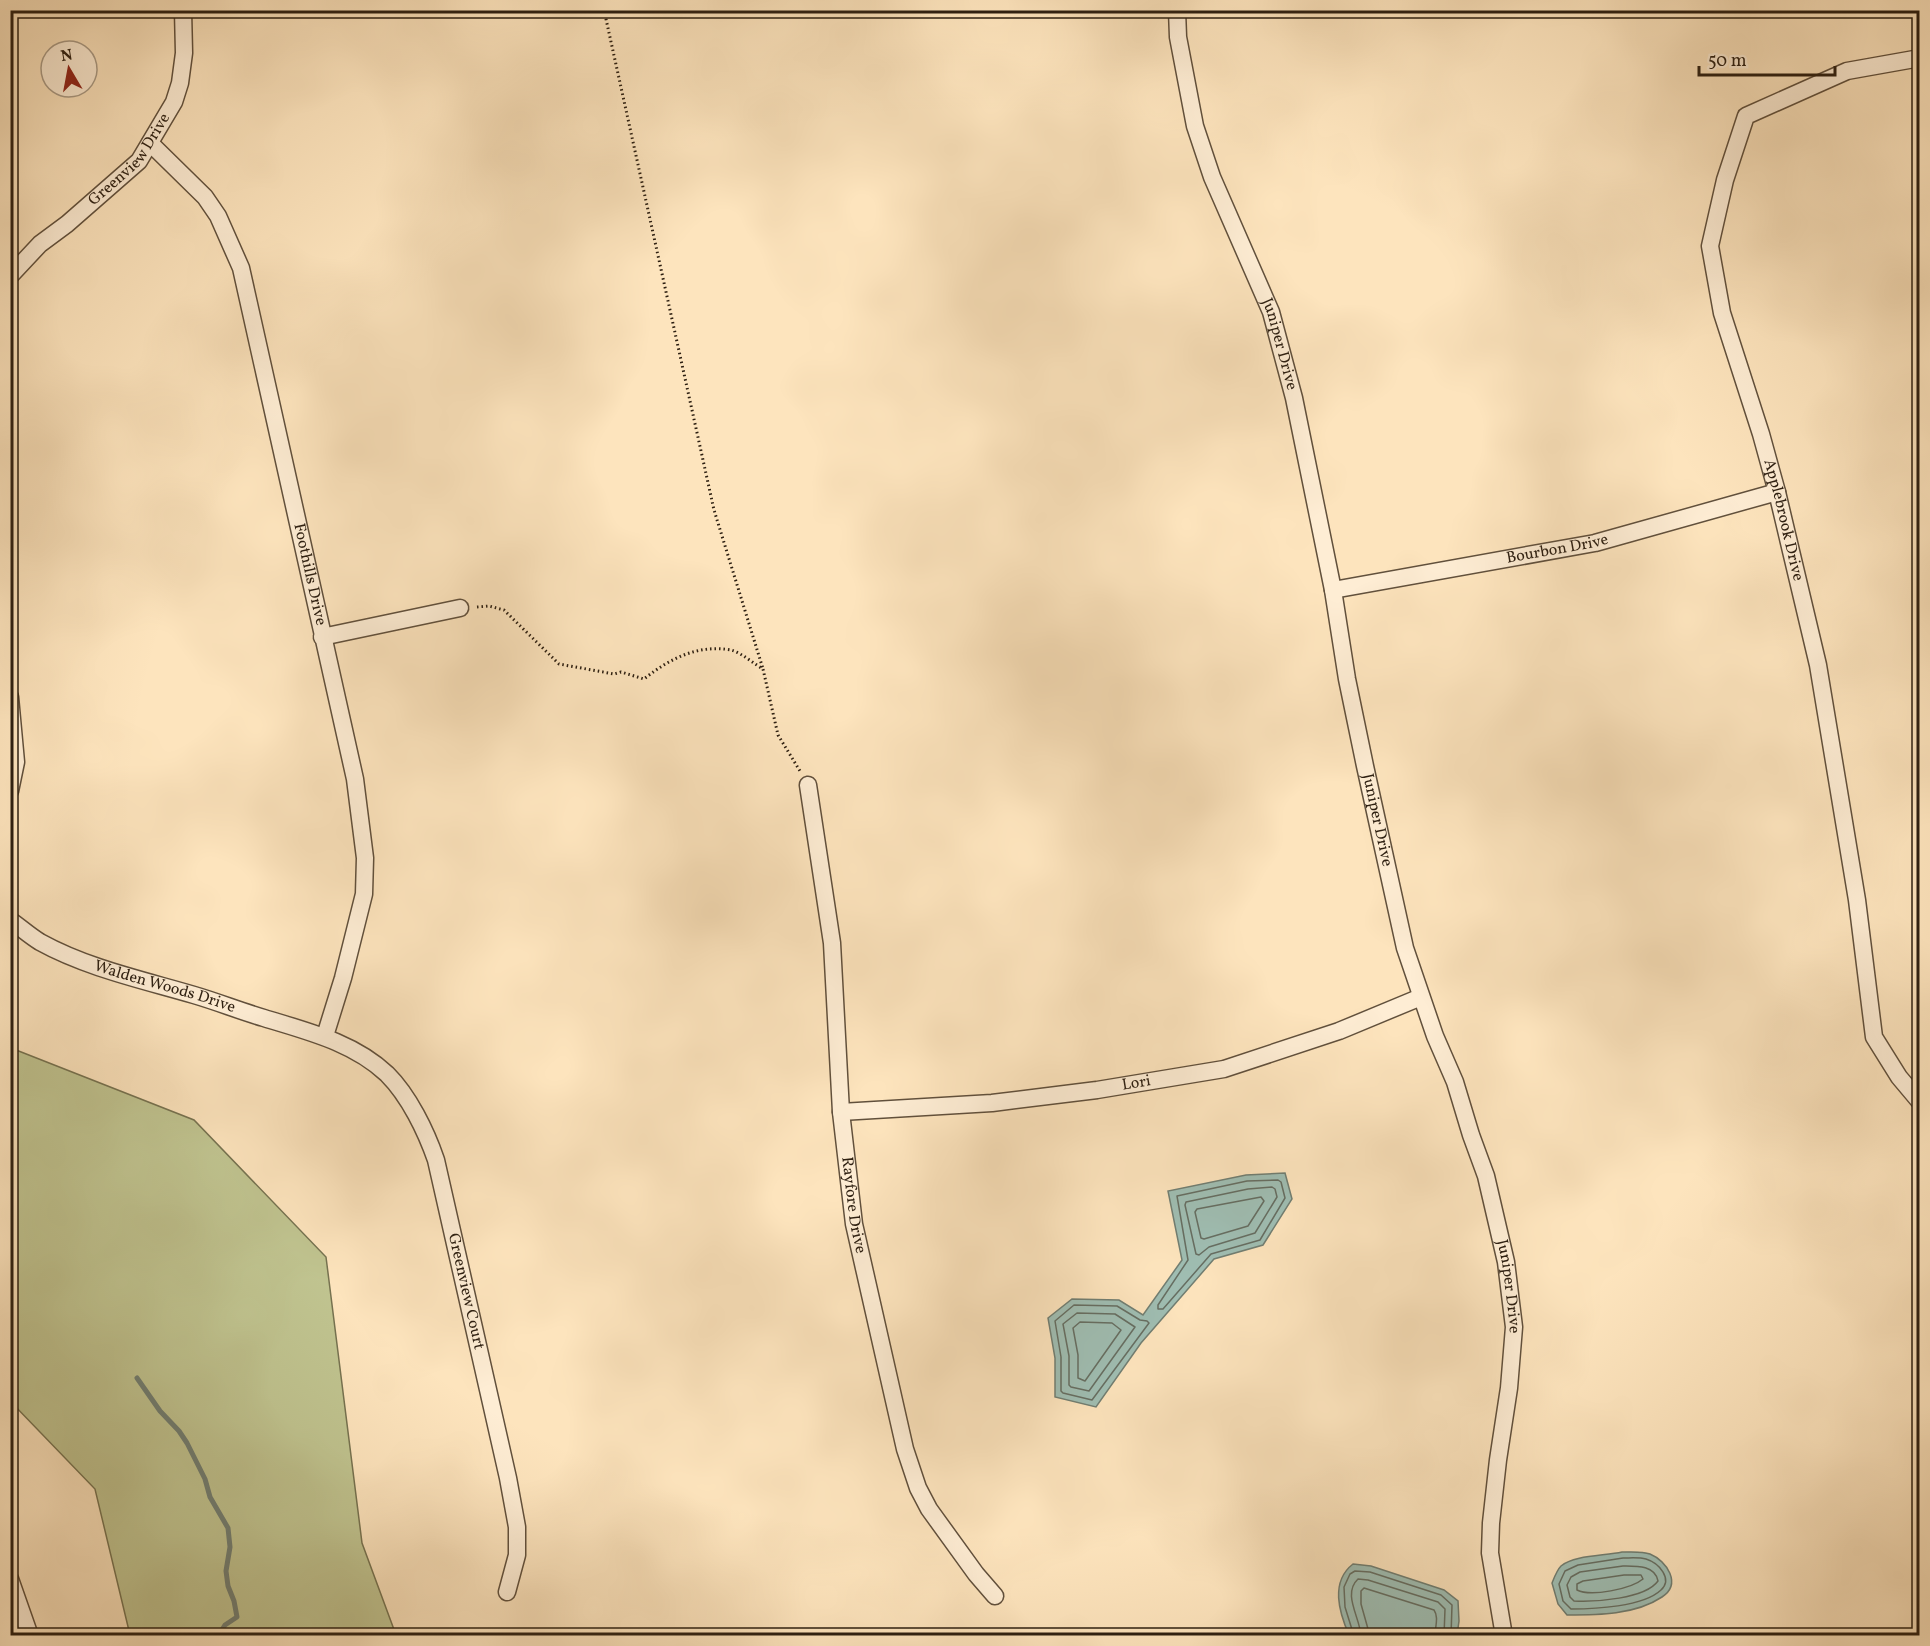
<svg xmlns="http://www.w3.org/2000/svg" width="1930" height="1646" font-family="Vollkorn,serif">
<rect width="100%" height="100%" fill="#fde4bd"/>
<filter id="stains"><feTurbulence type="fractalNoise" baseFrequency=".00333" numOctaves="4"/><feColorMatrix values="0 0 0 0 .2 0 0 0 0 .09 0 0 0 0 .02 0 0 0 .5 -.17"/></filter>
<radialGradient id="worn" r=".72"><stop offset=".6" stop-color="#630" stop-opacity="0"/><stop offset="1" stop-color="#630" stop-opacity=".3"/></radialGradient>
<path fill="#c0c490" stroke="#767250" stroke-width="1.5" d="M11,1048L194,1120L326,1257L362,1543L396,1635H130L95,1489L11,1402Z"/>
<g fill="#9fbeb3" stroke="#717e72" stroke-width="1.5">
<path d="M1285,1173L1292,1199L1263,1245L1214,1259L1141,1343L1096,1407L1055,1397V1358L1048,1318L1072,1299L1119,1300L1143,1315L1182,1260L1168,1191L1246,1175Z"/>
<path d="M1622,1552C1630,1552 1642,1551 1650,1554C1667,1561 1682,1584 1662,1597C1635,1615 1598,1615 1567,1615L1558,1604L1552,1583C1554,1578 1557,1570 1561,1566C1574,1555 1605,1556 1622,1552Z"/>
<path d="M1353,1564L1371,1566L1444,1590L1458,1601L1459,1621L1457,1635H1349C1339,1612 1330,1582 1353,1564Z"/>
</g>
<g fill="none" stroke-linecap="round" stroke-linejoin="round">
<g stroke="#666e62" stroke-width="1.5">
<path d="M1278,1180L1281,1182L1285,1198L1260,1240L1211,1254L1163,1309H1158V1305L1188,1260L1177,1196L1247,1181Z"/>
<path d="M1272,1187L1275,1189L1277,1197L1255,1233L1209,1247L1199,1255L1196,1254L1185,1205L1186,1202L1248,1189Z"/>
<path d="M1261,1197L1264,1201L1248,1226L1204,1239L1201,1238L1195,1212L1197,1209Z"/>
<path d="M1074,1305L1117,1306L1140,1320L1147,1321L1149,1323L1092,1400L1063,1393L1061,1391V1357L1055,1321Z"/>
<path d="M1077,1313L1115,1314L1135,1327L1089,1391L1071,1387L1069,1385V1356L1063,1324Z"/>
<path d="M1080,1322L1112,1323L1121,1330L1085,1381L1078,1378V1355L1073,1328Z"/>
<path d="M1623,1558C1630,1558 1639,1557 1646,1559C1659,1563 1673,1579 1661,1590C1643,1607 1594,1609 1571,1609L1563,1601L1559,1584L1565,1571L1578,1565Z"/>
<path d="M1623,1566C1636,1566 1655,1565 1658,1581C1645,1599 1595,1602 1574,1601L1570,1597L1567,1585L1571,1577L1580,1572Z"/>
<path d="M1624,1575H1641L1643,1579C1631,1589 1591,1597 1577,1590V1584L1583,1581Z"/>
<path d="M1354,1636L1345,1607L1344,1587L1350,1574L1355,1571L1370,1572L1441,1595L1452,1605L1451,1636"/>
<path d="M1361,1636C1360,1617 1342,1594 1358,1579L1368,1580L1438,1602L1445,1609L1444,1636"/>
<path d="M1370,1636L1361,1604V1591L1364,1588L1434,1610C1439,1617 1435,1627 1435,1636"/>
</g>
<path stroke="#717e72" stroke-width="5" d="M137,1378L160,1411L179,1431L187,1443L205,1479L210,1497L228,1528L230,1547L226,1571L228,1586L234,1601L237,1617L225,1625L218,1636"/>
<defs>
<g id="street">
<path id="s1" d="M1177,10L1178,37L1195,126L1212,177L1271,312L1294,398L1333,590L1347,679L1365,766L1405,948L1435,1036L1455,1082L1471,1135L1486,1176L1506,1262L1514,1327L1509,1388L1498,1460L1491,1523L1490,1553L1504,1636"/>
<path id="s2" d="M1920,58L1847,71L1746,116L1725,180L1710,246L1722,313L1761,434L1777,492L1818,665L1857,900L1874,1037L1899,1077L1920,1102"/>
<path id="s3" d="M150,143L205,197L218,216L241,268L355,779L365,858L364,894L343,978L325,1036"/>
<path id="s4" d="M10,276L40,244L67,224L139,161L174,102L180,83L184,53L183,10"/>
<path id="s5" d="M1333,590L1595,543L1777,492"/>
<path d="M322,637L460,608"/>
<path d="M10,697L16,762L10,791"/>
<path id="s6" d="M808,785L832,943L841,1112L854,1224L905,1449L918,1488L929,1509L976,1574L995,1596"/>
<path id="s7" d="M10,920C20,927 30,936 40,942C87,968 143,980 194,995C218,1002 240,1011 264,1018C306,1031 353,1042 387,1074C409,1096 426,1131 436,1160L508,1478L517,1527V1555L507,1592"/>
<path id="s8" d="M841,1112L992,1103L1097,1090L1224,1069L1339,1031L1421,997"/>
<path d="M10,1579L30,1636"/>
</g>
</defs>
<use href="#street" stroke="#61503c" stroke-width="19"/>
<g stroke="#2d1f11" stroke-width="3" stroke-dasharray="1.5 3" stroke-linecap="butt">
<path d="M604,10L714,510L763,669"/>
<path d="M477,607L489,606L504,610L559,664L614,674L621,672L644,679C669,659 698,644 731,650C742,653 754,664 763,669L778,735L800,771"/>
</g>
<use href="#street" stroke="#feedd4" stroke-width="16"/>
</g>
<g text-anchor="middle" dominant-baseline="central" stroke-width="4.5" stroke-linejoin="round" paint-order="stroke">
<g font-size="16" fill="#2d1f11" stroke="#feedd4">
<text stroke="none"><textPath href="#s4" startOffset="168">Greenview Drive</textPath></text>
<text stroke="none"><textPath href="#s1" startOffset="352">Juniper Drive</textPath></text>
<text stroke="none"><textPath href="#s2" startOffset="604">Applebrook Drive</textPath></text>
<text stroke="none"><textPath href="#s5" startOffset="228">Bourbon Drive</textPath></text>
<text stroke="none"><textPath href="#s3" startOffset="471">Foothills Drive</textPath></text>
<text stroke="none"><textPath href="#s1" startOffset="838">Juniper Drive</textPath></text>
<text stroke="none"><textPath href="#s7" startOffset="170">Walden Woods Drive</textPath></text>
<text stroke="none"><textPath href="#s8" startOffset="297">Lori</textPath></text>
<text stroke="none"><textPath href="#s6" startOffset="423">Rayfore Drive</textPath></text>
<text stroke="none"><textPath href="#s1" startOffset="1324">Juniper Drive</textPath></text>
<text stroke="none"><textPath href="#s7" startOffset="645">Greenview Court</textPath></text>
</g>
</g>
<rect width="1930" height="1646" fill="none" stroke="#fde4bd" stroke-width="36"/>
<rect x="12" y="12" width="1906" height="1622" fill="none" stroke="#2d1f11" stroke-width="3"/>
<rect x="18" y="18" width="1894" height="1610" fill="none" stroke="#2d1f11" stroke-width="1.5"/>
<g transform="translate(69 69) rotate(350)"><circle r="28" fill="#feedd4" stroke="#aa9b86" stroke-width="1.5"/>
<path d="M0-4.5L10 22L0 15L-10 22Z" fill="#8f2418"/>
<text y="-9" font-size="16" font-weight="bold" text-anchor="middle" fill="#2d1f11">N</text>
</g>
<path d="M1699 66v9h136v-9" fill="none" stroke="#2d1f11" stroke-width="3"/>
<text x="1708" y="66" font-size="18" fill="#2d1f11" stroke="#feedd4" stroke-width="4.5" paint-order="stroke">50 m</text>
<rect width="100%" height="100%" filter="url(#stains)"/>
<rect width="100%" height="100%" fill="url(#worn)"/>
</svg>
